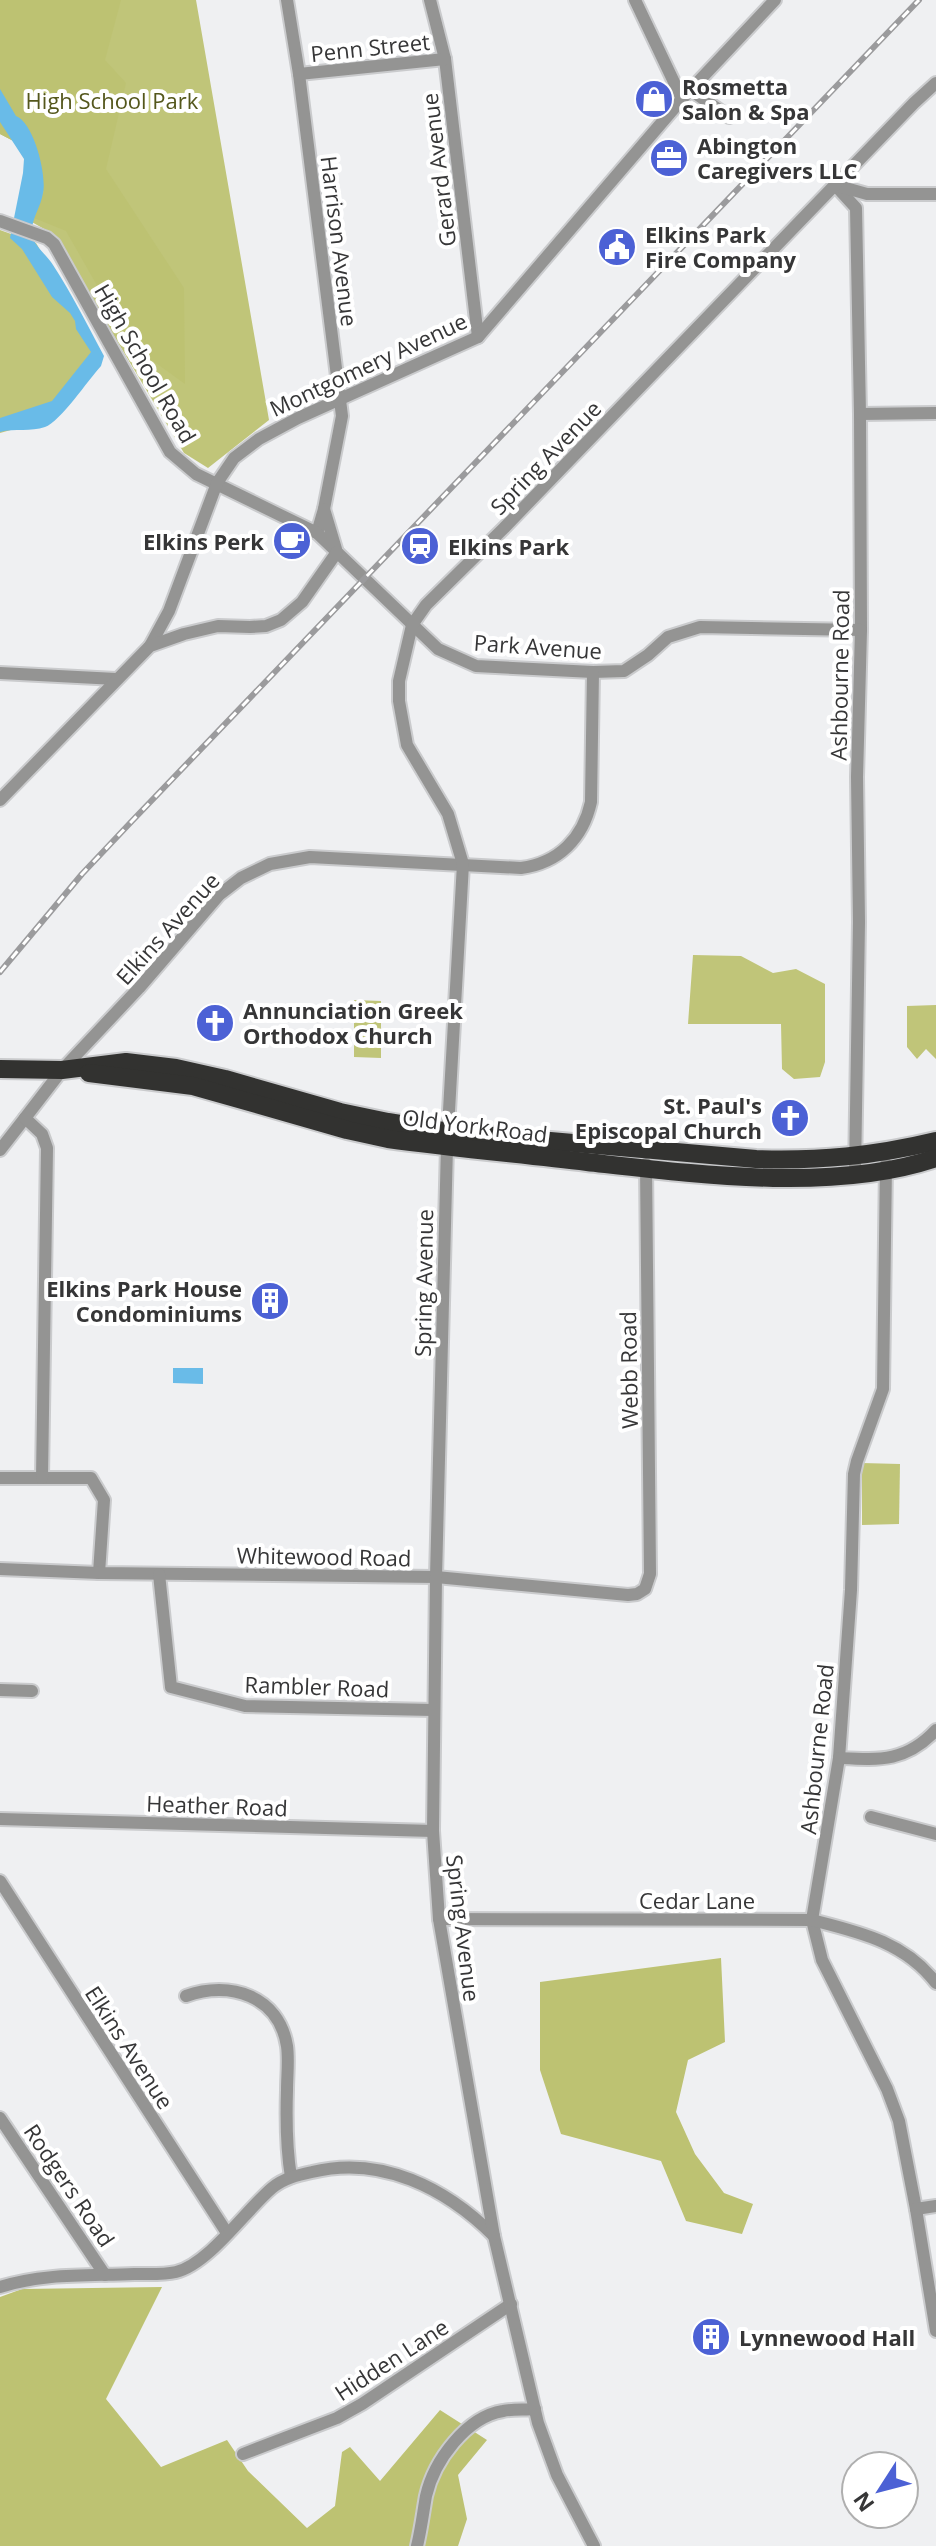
<svg xmlns="http://www.w3.org/2000/svg" width="936" height="2546" font-family="'Open Sans',sans-serif">
<rect width="100%" height="100%" fill="#eff0f2"/>
<g fill="#c0c579">
<path d="M0,0H196L269,420L208,468L184,453L53,234L30,221L23,146L0,134Z"/>
<path d="M0,230L36,243L98,350L69,394L25,426L0,433Z"/>
<path d="M693,955L741,956L773,973L796,969L825,984V1062L820,1077L794,1079L782,1069L781,1024H688Z"/>
<path d="M354,1000L381,1001V1058L354,1057Z"/>
<path d="M936,1005V1059L926,1049L917,1059L907,1047V1006Z"/>
<path d="M862,1463L900,1464L899,1524L862,1525Z"/>
</g>
<g fill="#bdc272">
<path d="M0,0H121L105,60L126,83L106,169L184,288L185,384L131,345L66,231L34,218L44,192L23,146L0,134Z"/>
<path d="M721,1958L725,2042L688,2060L676,2112L695,2154L724,2193L753,2204L742,2234L686,2221L661,2161L561,2134L540,2070V1982Z"/>
<path d="M162,2287L106,2399L161,2467L227,2440L248,2471L307,2528L335,2506L342,2452L350,2447L380,2481L440,2410L487,2440L458,2475L467,2519L458,2546H0V2297L22,2289Z"/>
</g>
<g fill="#69bbe8">
<path d="M0,89L16,116C34,123 47,175 43,193C41,207 30,221 32,235C34,246 47,255 53,265C72,294 88,326 104,356L101,366C88,380 60,422 45,427C31,432 15,428 0,432V418L52,401L91,352L76,329L75,321L70,313L52,297L22,249L10,238L23,173L24,159L0,122Z"/>
<path d="M173,1368H203V1384L173,1383Z"/>
</g>
<g fill="none" stroke-linecap="round" stroke-linejoin="round">
<defs>
<g id="minor">
<path d="M287,0L299,74L342,416L324,509L317,533"/>
<path d="M430,0L445,59L478,337"/>
<path d="M635,0L682,99"/>
<path d="M299,74L445,59"/>
<path d="M691,90L729,117"/>
<path d="M835,185L856,208L860,414L861,630L857,777L859,922L855,1173"/>
<path d="M835,185L867,194H936"/>
<path d="M0,221L47,238L54,244L170,452L196,474L317,533L438,649L476,666L593,672L624,671L648,655L668,637L700,627L861,630"/>
<path d="M860,414L936,413"/>
<path d="M324,509L336,549"/>
<path d="M150,646L169,611L217,483L234,458L259,439L298,418L478,337L682,99L775,0"/>
<path d="M0,673L116,679"/>
<path d="M0,800L150,646L184,634L218,626L250,627L266,626L281,620L302,602L337,552"/>
<path d="M0,1150L25,1118"/>
<path d="M886,1164L883,1389L857,1461L854,1474L851,1590L839,1758L812,1920L822,1960L887,2089L899,2121L916,2209L936,2331"/>
<path d="M0,1478H91L104,1500L99,1573"/>
<path d="M42,1478L47,1148L42,1134L25,1118L62,1070L139,988L219,895L241,878L270,864L310,857L521,868C559,863 583,838 591,802L593,672"/>
<path d="M0,1569L99,1573L436,1577L628,1595L637,1594L645,1589L650,1574L646,1164"/>
<path d="M159,1574L171,1687L245,1706L433,1710"/>
<path d="M0,1690L32,1691"/>
<path d="M839,1758C880,1760 906,1762 936,1730"/>
<path d="M871,1817L936,1834"/>
<path d="M0,1819L433,1831"/>
<path d="M0,1881L227,2233"/>
<path d="M439,1919L812,1920C859,1932 905,1942 936,1983"/>
<path d="M186,1996C230,1980 279,1996 287,2046C289,2060 287,2076 287,2090C286,2120 286,2147 291,2177"/>
<path d="M0,2118L105,2275"/>
<path d="M916,2209L936,2206"/>
<path d="M0,2287C44,2273 88,2276 134,2274C147,2274 163,2275 176,2272C209,2264 246,2210 272,2188C284,2178 298,2175 312,2172C381,2155 446,2188 494,2236"/>
<path d="M243,2454L337,2418L362,2404L511,2304"/>
<path d="M417,2546C421,2530 423,2513 426,2496C434,2461 466,2417 503,2411C513,2409 524,2410 535,2409"/>
<path d="M594,2546L557,2475L538,2423L494,2236L439,1919L433,1831L436,1577L447,1146L463,864L448,814L407,745L399,701V681L412,625L426,605L504,528L914,103L936,83"/>
</g>
<g id="highway">
<path d="M0,1069L62,1070L126,1062L176,1068L225,1079L340,1112L388,1122L449,1132L756,1159C819,1161 874,1156 936,1141"/>
<path d="M89,1073L193,1086L347,1130L388,1139C454,1148 520,1154 587,1162C693,1174 834,1193 936,1158"/>
</g>
</defs>
<use href="#minor" stroke="#cacbcd" stroke-width="16"/>
<use href="#highway" stroke="#cacbcd" stroke-width="22"/>
<use href="#minor" stroke="#949493" stroke-width="12"/>
<use href="#highway" stroke="#323230" stroke-width="18"/>
<defs>
<path id="rail" d="M0,972L82,874L132,821L919,0"/>
</defs>
<use href="#rail" stroke="#9b9b9d" stroke-width="6"/>
<use href="#rail" stroke="#fff" stroke-width="3" stroke-dasharray="9" stroke-linecap="butt"/>
</g>
<defs>
<symbol id="shop-disc" viewBox="-11 -11 22 22"><circle r="9.5" fill="#4c61d5" stroke="#fff"/><path d="M-5-2.5h2.3a2.7 3.5 0 0 1 5.4 0H5L5.5 6h-11ZM-1.5-2.5h3a1.5 2.3 0 0 0-3 0Z" fill="#fff"/></symbol>
<symbol id="office-disc" viewBox="-11 -11 22 22"><circle r="9.5" fill="#4c61d5" stroke="#fff"/><path d="M-6-3h4V-5.5h4V-3h4V5H-6ZM-1-4.5V-3h2v-1.5ZM-6 0V1H6V0Z" fill="#fff"/></symbol>
<symbol id="civic-disc" viewBox="-11 -11 22 22"><circle r="9.5" fill="#4c61d5" stroke="#fff"/><path d="M-.6-6.5H3V-4.5H.6V-3L4-1V1h2V6H-6V1h2V-1L-.6-3ZM-1.2 2.5V6h2.4V2.5Z" fill="#fff"/></symbol>
<symbol id="cafe-disc" viewBox="-11 -11 22 22"><circle r="9.5" fill="#4c61d5" stroke="#fff"/><path d="M-5.5-4.5H6V0H3Q3 3.5 0 3.5H-2.5Q-5.5 3.5-5.5 0ZM3-3.2v2h1.7v-2ZM-6 4.5H4V6H-6Z" fill="#fff"/></symbol>
<symbol id="station-disc" viewBox="-11 -11 22 22"><circle r="9.5" fill="#4c61d5" stroke="#fff"/><path d="M-3-6H3Q5-6 5-4V2Q5 4 3 4L4.5 6H3L1.5 4h-3L-3 6H-4.5L-3 4Q-5 4-5 2V-4Q-5-6-3-6ZM-3.5-4v3h7v-3ZM-3.5 1v1.5H-2V1ZM2 1v1.5H3.5V1Z" fill="#fff"/></symbol>
<symbol id="church-disc" viewBox="-11 -11 22 22"><circle r="9.5" fill="#4c61d5" stroke="#fff"/><path d="M-1.2-6h2.4v3.5h3.3v2.4h-3.3V6h-2.4V-.1h-3.3v-2.4h3.3Z" fill="#fff"/></symbol>
<symbol id="building-disc" viewBox="-11 -11 22 22"><circle r="9.5" fill="#4c61d5" stroke="#fff"/><path d="M-4-6H4V6H1V3H-1V6H-4ZM-2.5-4.3h1.7v1.8h-1.7ZM.8-4.3h1.7v1.8H.8ZM-2.5-1h1.7V.8h-1.7ZM.8-1h1.7V.8H.8Z" fill="#fff"/></symbol>
</defs>
<g fill-rule="evenodd">
<use href="#shop-disc" x="632" y="77" width="44" height="44"/>
<use href="#office-disc" x="647" y="136" width="44" height="44"/>
<use href="#civic-disc" x="595" y="225" width="44" height="44"/>
<use href="#cafe-disc" x="270" y="519" width="44" height="44"/>
<use href="#station-disc" x="398" y="524" width="44" height="44"/>
<use href="#church-disc" x="193" y="1001" width="44" height="44"/>
<use href="#church-disc" x="768" y="1096" width="44" height="44"/>
<use href="#building-disc" x="248" y="1279" width="44" height="44"/>
<use href="#building-disc" x="689" y="2315" width="44" height="44"/>
</g>
<g text-anchor="middle" dominant-baseline="central" stroke-width="8" stroke-linejoin="round" paint-order="stroke">
<g font-size="22" fill="#363637" stroke="#fff">
<text transform="translate(370 47) rotate(-6)">Penn Street</text>
<text transform="translate(438 170) rotate(-97)">Gerard Avenue</text>
<text transform="translate(340 241) rotate(83)">Harrison Avenue</text>
<text transform="translate(146 363) rotate(60)">High School Road</text>
<text transform="translate(368 364) rotate(-25)">Montgomery Avenue</text>
<text transform="translate(545 457) rotate(-46)">Spring Avenue</text>
<text transform="translate(538 646) rotate(4)">Park Avenue</text>
<text transform="translate(839 675) rotate(-89)">Ashbourne Road</text>
<text transform="translate(167 928) rotate(-48)">Elkins Avenue</text>
<text transform="translate(475 1125) rotate(7)">Old York Road</text>
<text transform="translate(423 1283) rotate(-89)">Spring Avenue</text>
<text transform="translate(628 1370) rotate(-91)">Webb Road</text>
<text transform="translate(324 1556) rotate(1)">Whitewood Road</text>
<text transform="translate(317 1686) rotate(2)">Rambler Road</text>
<text transform="translate(816 1749) rotate(-84)">Ashbourne Road</text>
<text transform="translate(217 1805) rotate(2)">Heather Road</text>
<text x="697" y="1900">Cedar Lane</text>
<text transform="translate(464 1928) rotate(83)">Spring Avenue</text>
<text transform="translate(130 2047) rotate(57)">Elkins Avenue</text>
<text transform="translate(70 2185) rotate(56)">Rodgers Road</text>
<text transform="translate(391 2359) rotate(-33)">Hidden Lane</text>
</g>
<g font-size="22" font-weight="bold" fill="#363637" stroke="#fff" text-anchor="start">
<text x="682" y="86">Rosmetta<tspan x="682" dy="25">Salon &amp; Spa</tspan></text>
<text x="697" y="145">Abington<tspan x="697" dy="25">Caregivers LLC</tspan></text>
<text x="645" y="234">Elkins Park<tspan x="645" dy="25">Fire Company</tspan></text>
<text x="264" y="541" text-anchor="end">Elkins Perk</text>
<text x="448" y="546">Elkins Park</text>
<text x="243" y="1010">Annunciation Greek<tspan x="243" dy="25">Orthodox Church</tspan></text>
<text x="762" y="1105" text-anchor="end">St. Paul's<tspan x="762" dy="25">Episcopal Church</tspan></text>
<text x="242" y="1288" text-anchor="end">Elkins Park House<tspan x="242" dy="25">Condominiums</tspan></text>
<text x="739" y="2337">Lynnewood Hall</text>
</g>
<g font-size="22" fill="#54571c" stroke="#fff">
<text x="112" y="100">High School Park</text>
</g>
</g>
<g transform="translate(880 2490) rotate(234)"><circle r="38" fill="#ffffff" stroke="#afafaf" stroke-width="2"/>
<path d="M0-6L14 30L0 20L-14 30Z" fill="#4c61d5"/>
<text y="-12" font-size="22" font-weight="bold" text-anchor="middle" fill="#363637">N</text>
</g>
</svg>
